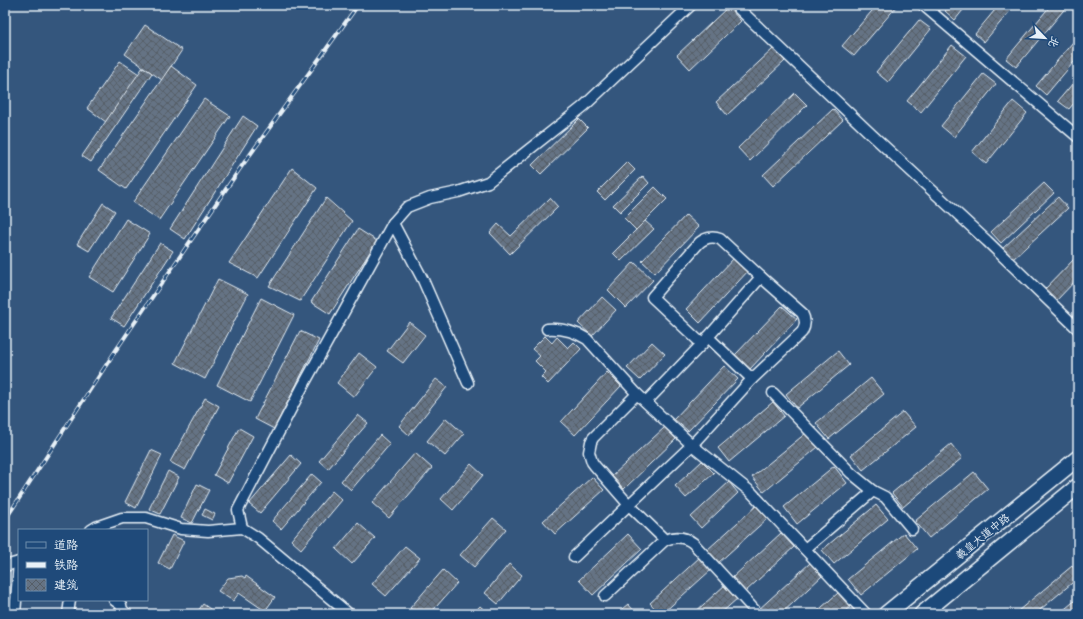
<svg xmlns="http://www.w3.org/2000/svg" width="1083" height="619" font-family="Mali,'LXGW WenKai TC',sans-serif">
<defs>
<pattern id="building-cross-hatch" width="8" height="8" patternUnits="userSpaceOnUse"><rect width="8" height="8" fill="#657384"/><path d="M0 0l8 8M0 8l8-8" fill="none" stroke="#565e67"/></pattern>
</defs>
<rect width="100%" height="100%" fill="#34567d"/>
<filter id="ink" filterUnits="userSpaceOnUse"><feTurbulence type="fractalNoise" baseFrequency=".025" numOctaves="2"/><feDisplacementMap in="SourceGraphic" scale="8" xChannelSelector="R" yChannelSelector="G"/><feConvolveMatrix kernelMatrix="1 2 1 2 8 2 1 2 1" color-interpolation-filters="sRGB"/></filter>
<g filter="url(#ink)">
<g fill="url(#building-cross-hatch)" stroke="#e8f1f8">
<path d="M877,5L897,6L854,56L842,46Z"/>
<path d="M950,5H967L955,20L945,11Z"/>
<path d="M999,5H1015L984,42L975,34Z"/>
<path d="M1051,5H1068L1016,67L1006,59Z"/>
<path d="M728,7L741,21L690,69L677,55Z"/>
<path d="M919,20L931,29L888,82L876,72Z"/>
<path d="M145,25L182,50L162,80L125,54Z"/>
<path d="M1078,36V57L1046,95L1036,86Z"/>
<path d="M952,45L966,56L921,112L907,101Z"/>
<path d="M773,49L785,61L727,115L716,102Z"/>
<path d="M120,61L139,74L106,122L87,108Z"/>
<path d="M171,66L197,85L126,189L99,170Z"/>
<path d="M143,67L152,73L91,162L82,156Z"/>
<path d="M983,74L996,84L954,137L941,126Z"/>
<path d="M1078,77V98L1069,109L1058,101Z"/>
<path d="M795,93L807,105L750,161L738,148Z"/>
<path d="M204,99L230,116L159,220L133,202Z"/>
<path d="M1013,101L1027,113L986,164L972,152Z"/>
<path d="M833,109L843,120L773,186L763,175Z"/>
<path d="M243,116L257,126L185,239L170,229Z"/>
<path d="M579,119L588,128L541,174L532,165Z"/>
<path d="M627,162L635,170L605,200L597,192Z"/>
<path d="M292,168L317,188L258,278L229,263Z"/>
<path d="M643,176L649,183L620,212L613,205Z"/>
<path d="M1044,183L1054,193L1001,243L991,232Z"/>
<path d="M655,187L667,199L636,230L624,218Z"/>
<path d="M1058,197L1068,208L1012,260L1002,249Z"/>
<path d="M326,198L352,221L300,301L269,286Z"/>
<path d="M550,198L558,207L510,254L490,233L498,224L511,236Z"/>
<path d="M103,203L115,211L89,251L77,244Z"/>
<path d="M686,215L699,227L655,273L642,261Z"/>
<path d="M126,219L150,234L113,292L89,277Z"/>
<path d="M645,221L654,229L621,261L613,253Z"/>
<path d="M358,229L377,241L330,314L311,302Z"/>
<path d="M160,243L173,251L124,326L111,318Z"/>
<path d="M1077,256L1078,257V278L1055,302L1043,291Z"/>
<path d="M735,257L749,270L700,323L686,309Z"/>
<path d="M634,262L653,280L626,308L608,290Z"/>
<path d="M218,279L248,294L205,379L175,363Z"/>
<path d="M602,297L616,310L592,336L578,323Z"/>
<path d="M261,298L294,315L250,402L217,385Z"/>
<path d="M782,306L797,319L750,369L735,355Z"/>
<path d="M409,322L425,335L403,363L387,351Z"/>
<path d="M300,331L319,340L274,429L255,419Z"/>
<path d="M545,336L552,343L557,337L568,348L574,342L581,349L548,384L541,377L546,372L535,361L540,356L532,349Z"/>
<path d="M652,342L665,354L640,380L627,368Z"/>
<path d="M838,351L849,365L797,408L786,394Z"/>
<path d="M359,353L377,367L354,397L337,383Z"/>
<path d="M724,366L738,379L688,431L674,419Z"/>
<path d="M607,372L621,386L575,435L561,422Z"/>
<path d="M871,378L884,394L829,439L816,423Z"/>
<path d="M436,379L447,387L409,435L399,426Z"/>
<path d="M205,398L219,406L185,470L170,462Z"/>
<path d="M773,402L784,416L729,462L718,448Z"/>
<path d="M903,412L916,427L863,470L851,455Z"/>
<path d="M358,415L368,423L328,469L319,461Z"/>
<path d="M446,418L464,434L445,456L427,441Z"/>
<path d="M665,427L676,439L624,489L612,476Z"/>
<path d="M239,428L253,436L228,483L214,475Z"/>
<path d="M806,433L818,447L764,492L752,477Z"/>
<path d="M380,435L390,444L351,490L341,481Z"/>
<path d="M951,444L962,458L903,507L892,493Z"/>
<path d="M151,450L162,455L136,508L125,502Z"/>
<path d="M415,453L432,468L389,518L372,503Z"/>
<path d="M291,455L301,464L260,513L249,504Z"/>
<path d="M702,461L714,473L686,498L675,486Z"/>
<path d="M471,464L483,475L453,510L441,499Z"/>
<path d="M834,466L847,483L797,524L784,507Z"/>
<path d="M168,471L179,477L160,514L149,509Z"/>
<path d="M974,472L988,489L929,538L915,521Z"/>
<path d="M312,474L321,482L281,529L272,521Z"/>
<path d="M592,477L604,490L555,534L543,521Z"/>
<path d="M729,482L738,493L701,528L691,517Z"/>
<path d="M197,484L209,490L192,523L181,518Z"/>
<path d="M332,491L342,500L301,549L291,540Z"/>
<path d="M757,505L768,518L718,563L707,550Z"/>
<path d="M876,505L888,519L834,564L822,550Z"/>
<path d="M205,509L215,514L212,520L202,515Z"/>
<path d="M493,518L506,529L474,567L460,555Z"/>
<path d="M358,523L375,538L352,564L336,549Z"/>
<path d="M781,533L794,547L745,592L732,578Z"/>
<path d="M904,533L917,549L861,595L848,579Z"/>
<path d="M628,534L642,549L593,595L579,580Z"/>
<path d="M172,535L184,541L170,569L158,563Z"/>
<path d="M405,546L420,558L386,596L372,584Z"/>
<path d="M700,557L712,569L662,614H660L650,603Z"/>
<path d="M810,563L822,576L781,614H762L758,610Z"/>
<path d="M509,564L522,575L498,604L485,593Z"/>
<path d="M1072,566L1078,574V578L1035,614H1021L1018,611Z"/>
<path d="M443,570L457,583L430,614H417L410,608Z"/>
<path d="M242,576L245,578L246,576L275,597L265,611L239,593L233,601L218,591L228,578Z"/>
<path d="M726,584L738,598L720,614H693Z"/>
<path d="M838,593L850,607L841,614H814Z"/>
<path d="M1078,598V614H1060V613Z"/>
<path d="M203,604L217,614H196Z"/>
<path d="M628,604L637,614H616Z"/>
<path d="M480,606L489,614H473Z"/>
</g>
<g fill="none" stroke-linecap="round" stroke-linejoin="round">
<defs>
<g id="street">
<path d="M735,5L872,135L987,241L1078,329"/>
<path d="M923,5L1078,137"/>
<path d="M393,223L423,280L468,383"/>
<path d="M547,329C562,328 574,331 587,339L637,394L692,445L752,379L708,337"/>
<path d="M702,344L652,297L698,244C704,238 712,236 720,239L761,277L802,313C806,320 806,325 802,332L752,379"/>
<path d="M773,393L851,473L873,491L885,497L912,529"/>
<path d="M646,402L702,344L761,277"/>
<path d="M242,528L238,510L303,386L393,223L407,207L430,198L458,192L488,182L584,106L691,5"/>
<path d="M91,530L96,527L122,518H146L181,529L208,531L242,528L258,538L349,614"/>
<path d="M665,540C675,536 684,536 693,543L758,614"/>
<path d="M805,549L873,491"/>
<path d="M574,557L692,445L751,492L866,614"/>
<path d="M5,566L19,562"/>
<path d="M605,596L665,540L629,505L595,466L592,462L589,452L591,442L593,438L637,394"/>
<path d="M114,600L121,605L122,610L127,614"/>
<path d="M15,614L19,562"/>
<path d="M68,614L70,600"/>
</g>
<g id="primary">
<path d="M886,614L1078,458"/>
<path d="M922,614L1078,486"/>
</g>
</defs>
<use href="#street" stroke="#e8f1f8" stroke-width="13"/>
<use href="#primary" stroke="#e8f1f8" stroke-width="18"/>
<use href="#street" stroke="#1f4a7a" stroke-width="10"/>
<use href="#primary" stroke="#1f4a7a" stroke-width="15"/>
<defs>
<path id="rail" d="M5,520L116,350L239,170L358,5"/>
</defs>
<use href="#rail" stroke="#e8f1f8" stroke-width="4"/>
<use href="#rail" stroke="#1f4a7a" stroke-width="2.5" stroke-dasharray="8" stroke-linecap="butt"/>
</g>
</g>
<g text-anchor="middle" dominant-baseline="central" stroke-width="3.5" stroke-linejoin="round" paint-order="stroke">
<g font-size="11" fill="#e8f1f8" stroke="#1f4a7a">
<text transform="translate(982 536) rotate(-39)">羲皇大道中路</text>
</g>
</g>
<rect width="1083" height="619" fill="none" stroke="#1f4a7a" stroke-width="20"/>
<rect x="10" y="10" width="1063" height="599" fill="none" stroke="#e8f1f8" stroke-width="1.5" filter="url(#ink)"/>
<rect x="18" y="529" width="130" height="72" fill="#1f4a7a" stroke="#6f8dac"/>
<rect x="26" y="542" width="20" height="6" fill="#1f4a7a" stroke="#6f8dac"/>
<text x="54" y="549" font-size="12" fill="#e8f1f8">道路</text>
<rect x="26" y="562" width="20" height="6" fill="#e8f1f8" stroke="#6f8dac"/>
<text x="54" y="569" font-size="12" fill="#e8f1f8">铁路</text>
<rect x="26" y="579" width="20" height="12" fill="url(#building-cross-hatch)" stroke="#6f8dac"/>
<text x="54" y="589" font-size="12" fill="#e8f1f8">建筑</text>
<g transform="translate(1045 38) rotate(115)" stroke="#1f4a7a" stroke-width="3" paint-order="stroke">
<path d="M0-3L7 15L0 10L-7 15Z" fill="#e8f1f8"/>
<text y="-6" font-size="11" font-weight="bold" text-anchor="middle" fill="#e8f1f8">北</text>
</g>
</svg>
